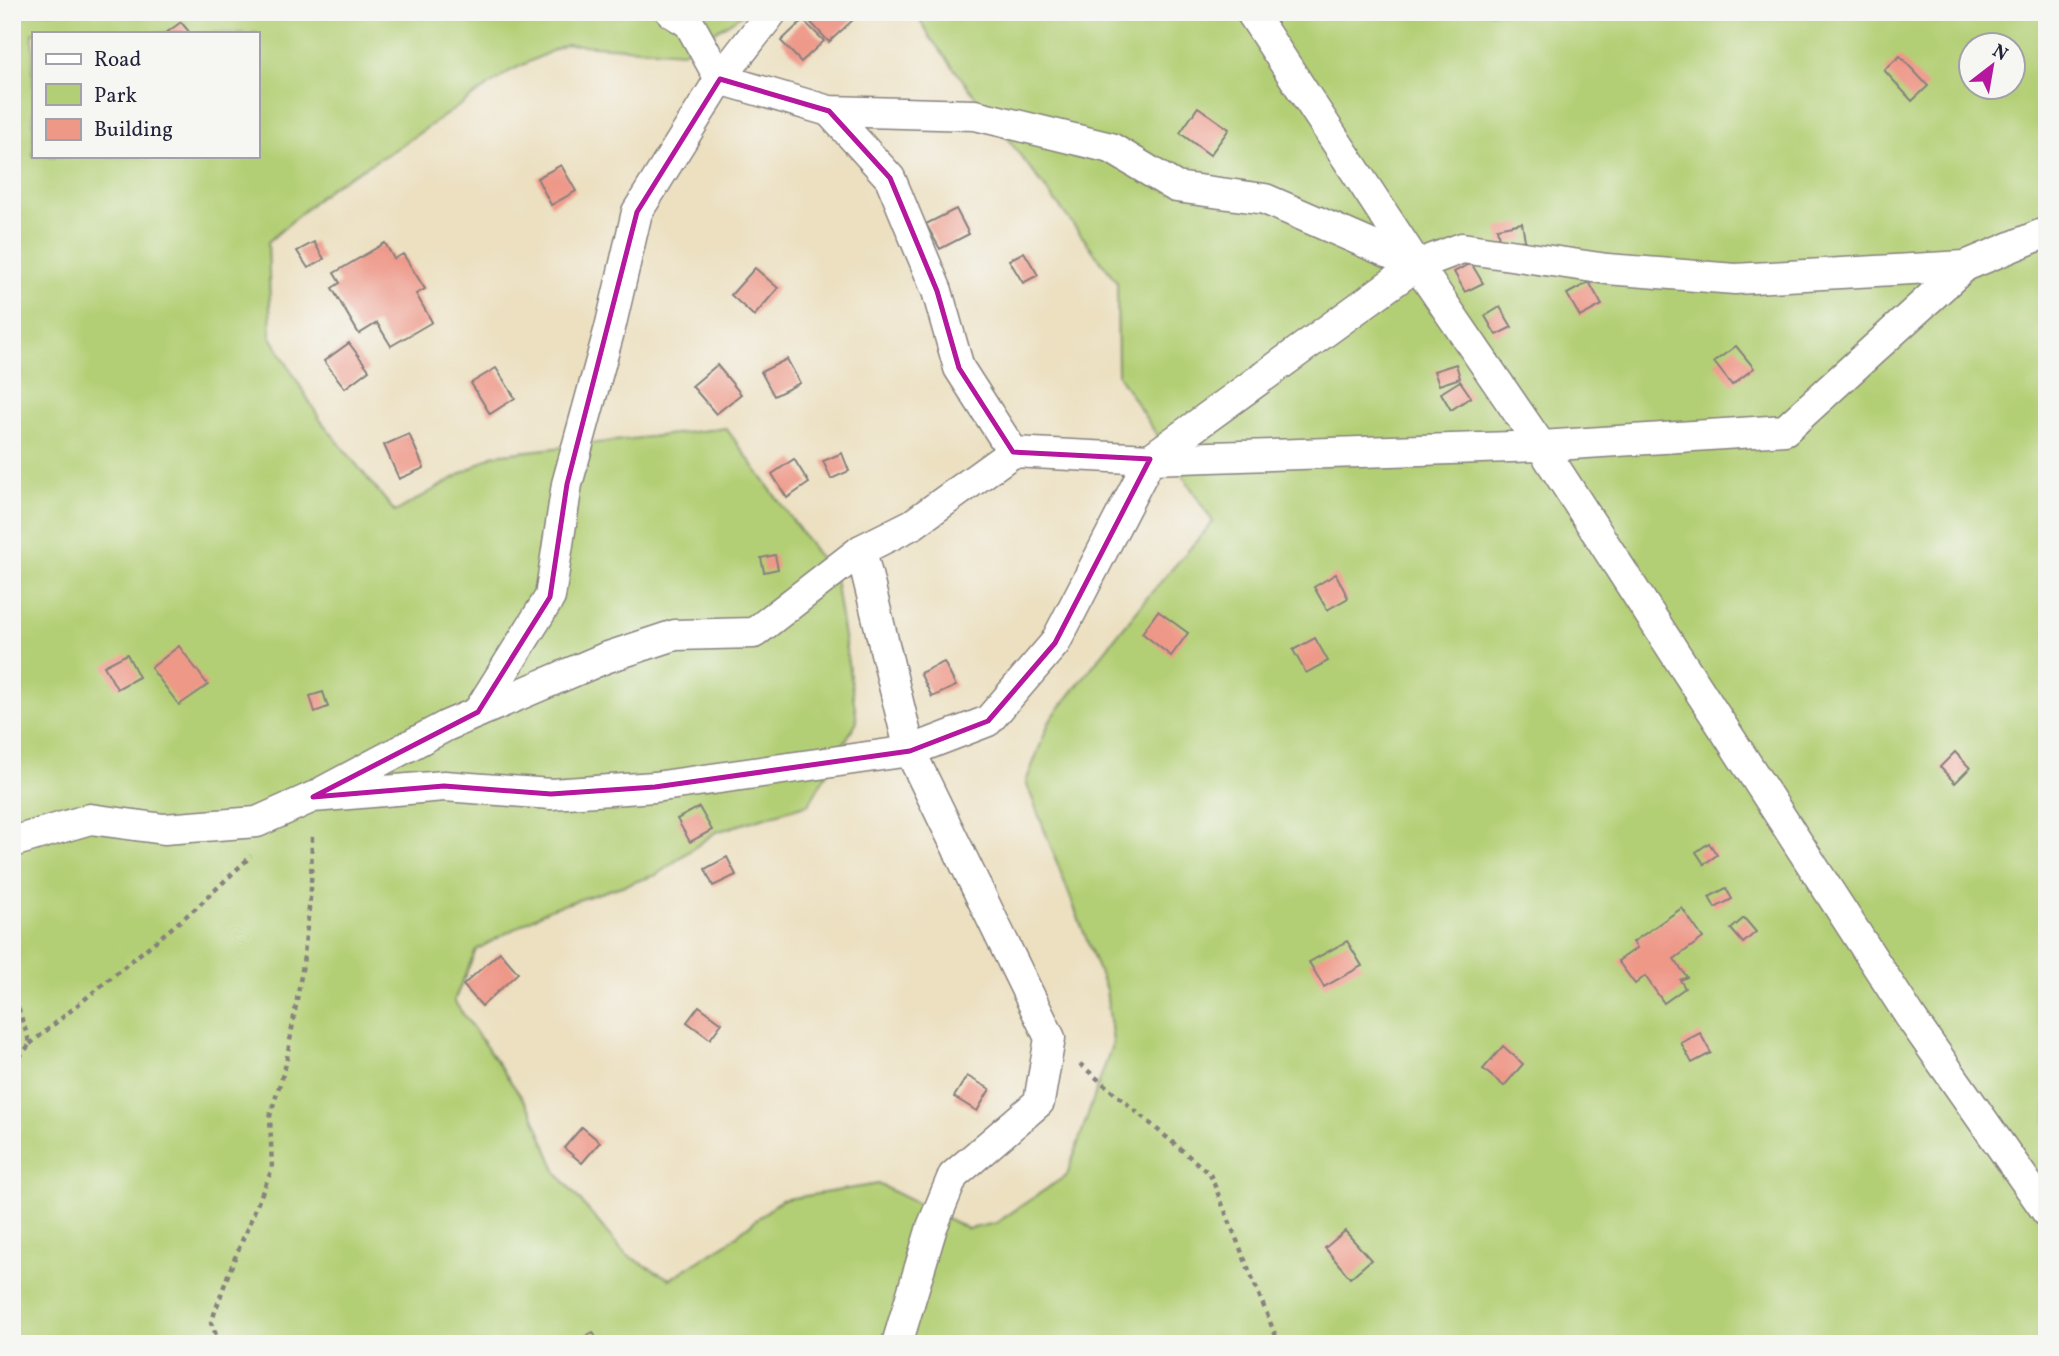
<svg xmlns="http://www.w3.org/2000/svg" width="2059" height="1356" font-family="Vollkorn,serif">
<rect width="100%" height="100%" fill="#f6f6f2"/>
<filter id="ink" filterUnits="userSpaceOnUse"><feTurbulence type="fractalNoise" baseFrequency=".0143" numOctaves="2"/><feDisplacementMap in="SourceGraphic" scale="14" xChannelSelector="R" yChannelSelector="G"/><feConvolveMatrix kernelMatrix="1 2 1 2 8 2 1 2 1" color-interpolation-filters="sRGB"/></filter>
<filter id="wash" filterUnits="userSpaceOnUse"><feTurbulence type="fractalNoise" baseFrequency=".00686" numOctaves="4" result="noise"/><feDisplacementMap in="SourceGraphic" scale="28" xChannelSelector="R" yChannelSelector="G"/><feGaussianBlur stdDeviation="1.57" result="paint"/><feColorMatrix in="noise" values="0 0 0 0 0 0 0 0 0 0 0 0 0 0 0 0 0 1.4 0 .05"/><feComposite in="paint" operator="in"/></filter>
<g filter="url(#wash)">
<rect width="100%" height="100%" fill="#ece0c1"/>
<path fill="#b3cf75" stroke="#6a7858" stroke-width="2" fill-rule="evenodd" d="M12,12H746L683,52L566,44L510,71L396,149L331,187L268,242L271,337L321,421L395,512L494,455L726,428L835,579L857,721L809,804L716,832L656,875L550,909L476,950L454,1001L532,1112L557,1173L625,1254L670,1279L727,1243L781,1200L878,1184L968,1229L996,1223L1067,1175L1113,1042L1106,990L1026,782L1050,720L1146,599L1213,522L1118,375L1117,282L930,37L915,12H2047V1344H12ZM33,33H257V156H33ZM1972,46H2014V88H1972Z"/>
<g id="blocks">
<g fill="#ee9888">
<path d="M807,12H848L854,19L829,42L804,15Z"/>
<path d="M803,20L824,41L801,62L781,41Z"/>
<path d="M181,22L190,33H166Z"/>
<path d="M1900,56L1928,86L1912,101L1884,70Z"/>
<path d="M1198,107L1229,129L1210,155L1180,133Z"/>
<path d="M561,165L576,191L551,205L537,178Z"/>
<path d="M956,209L969,234L940,249L926,224Z"/>
<path d="M1522,223L1525,240L1500,245L1497,228Z"/>
<path d="M314,242L324,259L308,268L297,251Z"/>
<path d="M385,243L394,259L403,254L425,289L416,294L432,322L391,346L377,323L359,334L332,288L340,283L334,273Z"/>
<path d="M1024,252L1038,275L1023,283L1009,260Z"/>
<path d="M1471,263L1483,283L1465,292L1454,272Z"/>
<path d="M755,268L778,288L754,316L731,295Z"/>
<path d="M1589,282L1602,305L1580,317L1567,294Z"/>
<path d="M1500,307L1512,327L1496,335L1485,316Z"/>
<path d="M349,343L369,370L345,388L324,361Z"/>
<path d="M1736,346L1754,368L1732,385L1714,362Z"/>
<path d="M787,359L800,383L774,396L761,372Z"/>
<path d="M1456,364L1460,378L1439,385L1434,371Z"/>
<path d="M717,365L741,394L716,414L692,386Z"/>
<path d="M496,368L515,398L490,414L471,383Z"/>
<path d="M1460,381L1471,397L1451,410L1441,393Z"/>
<path d="M409,434L424,468L399,479L384,445Z"/>
<path d="M842,453L849,471L831,479L823,461Z"/>
<path d="M794,459L809,483L787,498L772,474Z"/>
<path d="M775,555L778,569L764,572L761,558Z"/>
<path d="M1336,574L1348,598L1327,610L1314,587Z"/>
<path d="M1158,611L1188,633L1171,656L1142,633Z"/>
<path d="M1315,638L1328,661L1306,673L1293,650Z"/>
<path d="M179,646L208,685L179,705L151,668Z"/>
<path d="M127,654L139,677L117,689L104,666Z"/>
<path d="M944,662L956,686L932,697L920,673Z"/>
<path d="M323,692L328,707L315,712L310,696Z"/>
<path d="M1955,752L1970,768L1955,783L1940,767Z"/>
<path d="M699,807L712,830L690,842L677,819Z"/>
<path d="M1709,843L1717,855L1704,864L1696,852Z"/>
<path d="M727,857L736,875L713,886L705,869Z"/>
<path d="M1726,888L1732,899L1715,908L1709,897Z"/>
<path d="M1682,908L1703,938L1674,959L1687,977L1680,980L1685,988L1664,1003L1645,976L1635,984L1618,961L1637,948L1633,942Z"/>
<path d="M1744,918L1756,932L1743,943L1731,929Z"/>
<path d="M1347,941L1362,966L1324,987L1309,962Z"/>
<path d="M500,952L518,973L482,1006L463,985Z"/>
<path d="M699,1006L722,1023L710,1039L687,1022Z"/>
<path d="M1700,1033L1711,1053L1692,1063L1681,1043Z"/>
<path d="M1503,1046L1523,1064L1504,1086L1483,1069Z"/>
<path d="M967,1076L990,1089L977,1111L954,1097Z"/>
<path d="M582,1127L600,1142L582,1163L564,1148Z"/>
<path d="M1345,1231L1371,1260L1350,1278L1325,1248Z"/>
<path d="M593,1332L599,1344H571Z"/>
</g>
</g>
</g>
<g filter="url(#ink)">
<use href="#blocks" fill-opacity="0" stroke="#87817e" stroke-width="2"/>
<g fill="none" stroke-linecap="round" stroke-linejoin="round">
<defs>
<g id="minor">
<path d="M671,12L689,23L720,79L829,111L975,115L1111,148L1176,187L1265,199L1417,265"/>
<path d="M1251,12L1417,265L1541,446L1911,1018L2047,1212"/>
<path d="M829,111L890,178L937,291L959,368L1013,452"/>
<path d="M861,550L910,751L1050,1038L1039,1102L953,1176L932,1227L897,1344"/>
<path d="M478,712L550,597L567,484L610,328L637,212L720,79L772,12"/>
<path d="M324,791L446,726L605,658L675,635L754,633L861,550L913,524L1013,452L1150,459L1417,265L1462,248L1607,269L1735,279L1965,266L2047,232"/>
<path d="M12,842L90,819L164,829L257,822L313,797L444,786L551,794L655,787L910,751L988,721L1055,643L1150,459L1541,446L1785,430L1965,266"/>
</g>
</defs>
<use href="#minor" stroke="#87817e" stroke-width="33"/>
<g stroke="#87817e" stroke-width="4.5" stroke-dasharray="5 5" stroke-linecap="butt">
<path d="M12,989L30,1044L12,1066"/>
<path d="M30,1044L196,908L251,856"/>
<path d="M1080,1064L1210,1174L1279,1344"/>
<path d="M220,1344L211,1323L229,1272L272,1169L270,1116L286,1064L303,964L311,889L312,833"/>
</g>
<use href="#minor" stroke="#fff" stroke-width="30"/>
</g>
</g>
<path fill="none" stroke="#b5179e" stroke-width="5" stroke-linejoin="round" d="M720,79L829,111L890,178L937,291L959,368L1013,452L1150,459L1055,643L988,721L910,751L655,787L551,794L444,786L313,797L478,712L550,597L567,484L637,212Z"/>
<rect width="2059" height="1356" fill="none" stroke="#f6f6f2" stroke-width="42"/>
<rect x="32" y="32" width="228" height="126" fill="#f6f6f2" stroke="#a1a1a9" stroke-width="2"/>
<rect x="46" y="54" width="35" height="10" fill="#ffffff" stroke="#a1a1a9" stroke-width="2"/>
<text x="94" y="66" font-size="21" fill="#22223b">Road</text>
<rect x="46" y="84" width="35" height="21" fill="#b3cf75" stroke="#a1a1a9" stroke-width="2"/>
<text x="94" y="102" font-size="21" fill="#22223b">Park</text>
<rect x="46" y="119" width="35" height="21" fill="#ee9888" stroke="#a1a1a9" stroke-width="2"/>
<text x="94" y="136" font-size="21" fill="#22223b">Building</text>
<g transform="translate(1992 66) rotate(31)"><circle r="33" fill="#f6f6f2" stroke="#a1a1a9" stroke-width="2"/>
<path d="M0-5L12 26L0 18L-12 26Z" fill="#b5179e"/>
<text y="-10" font-size="19" font-weight="bold" text-anchor="middle" fill="#22223b">N</text>
</g>
</svg>
